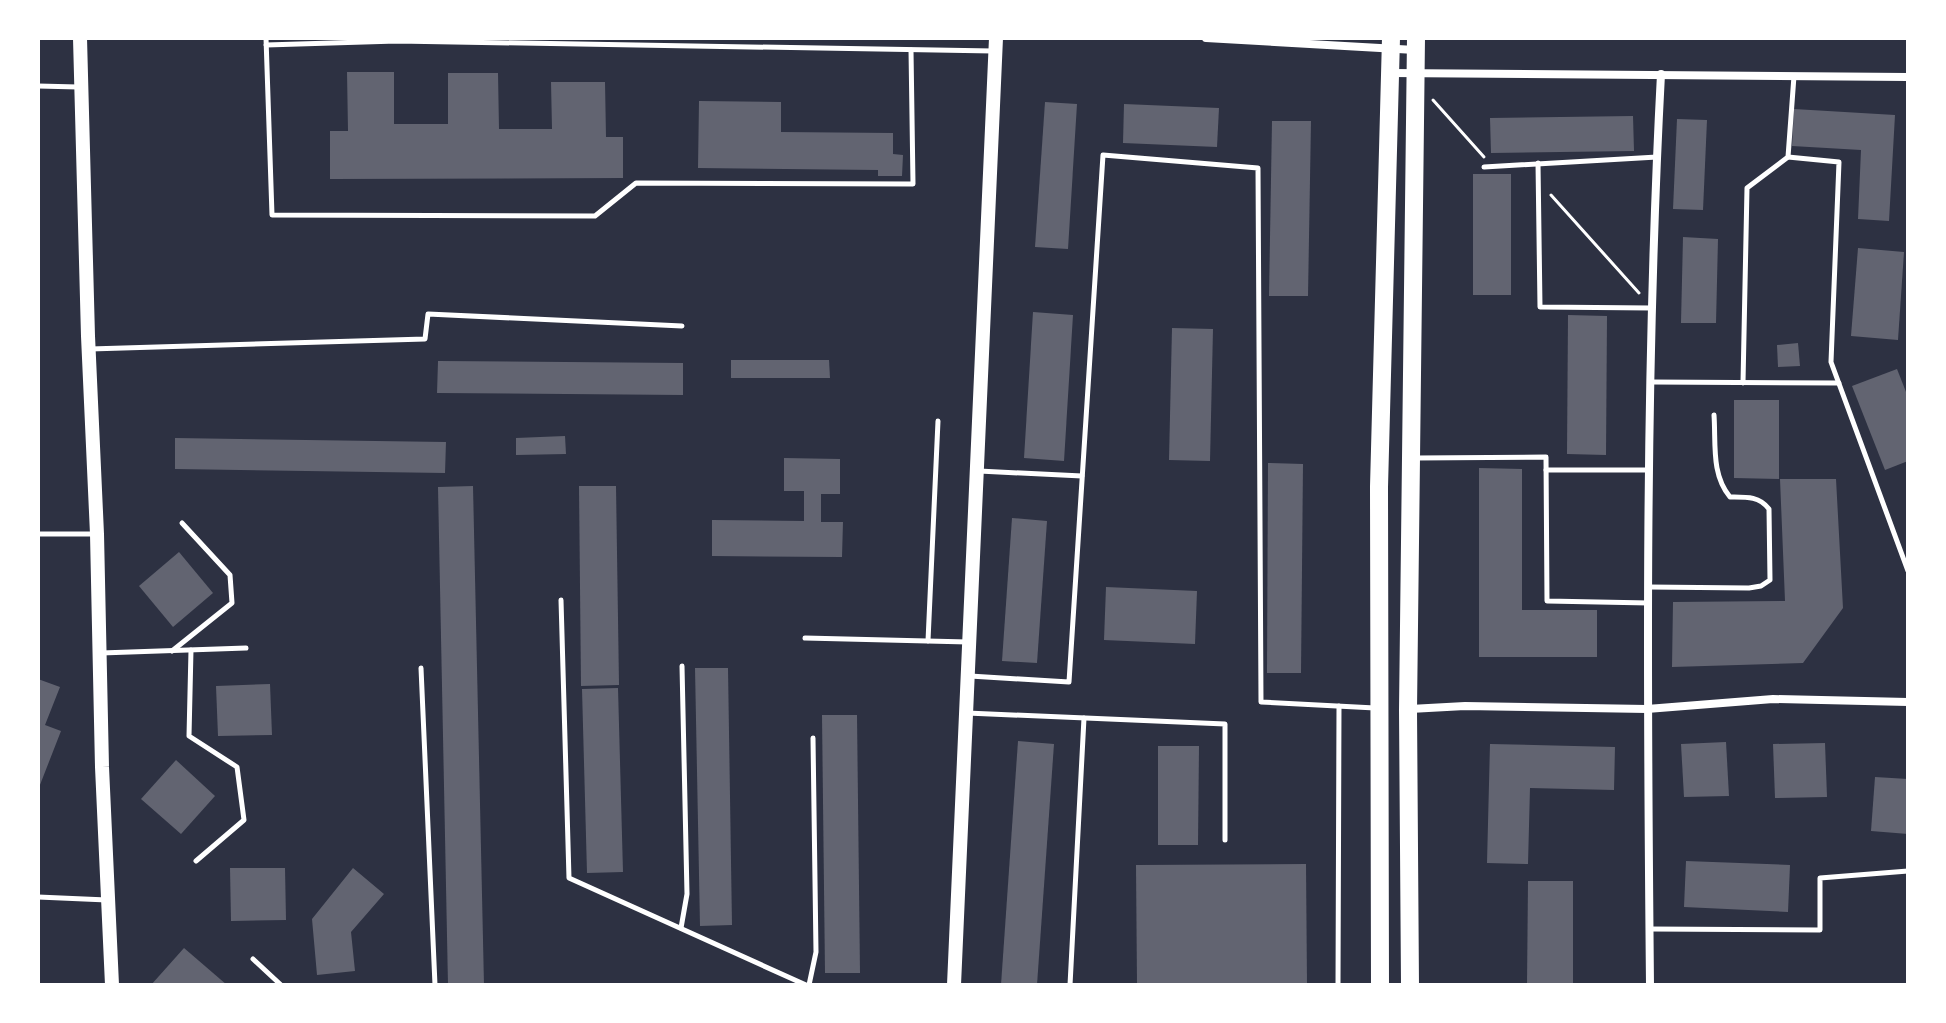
<svg xmlns="http://www.w3.org/2000/svg" width="1946" height="1023" font-family="Overpass,sans-serif">
<rect width="100%" height="100%" fill="#2d3142"/>
<g fill="#626471">
<path d="M347,72H394V124H448V73H498L499,129H552L551,82H605L606,137H623V178L330,179V131H348Z"/>
<path d="M699,101L781,102V132L893,133V154L903,155L902,176H878V170L698,168Z"/>
<path d="M1045,102L1077,104L1068,249L1035,247Z"/>
<path d="M1124,104L1219,108L1217,147L1123,143Z"/>
<path d="M1794,109L1895,115L1889,221L1858,219L1861,150L1792,146Z"/>
<path d="M1633,116L1634,151L1491,153L1490,118Z"/>
<path d="M1677,119L1707,120L1703,210L1673,209Z"/>
<path d="M1272,121H1311L1308,296H1269Z"/>
<rect x="1473" y="174" width="38" height="121"/>
<path d="M1683,237L1718,239L1716,323H1681Z"/>
<path d="M1858,248L1904,252L1898,340L1851,336Z"/>
<path d="M1033,312L1073,315L1064,461L1024,458Z"/>
<path d="M1568,315L1607,316L1606,455L1567,454Z"/>
<path d="M1172,328L1213,329L1210,461L1169,460Z"/>
<path d="M1798,343L1800,366L1778,367L1777,345Z"/>
<path d="M731,360H829L830,378H731Z"/>
<path d="M438,361L683,363V395L437,393Z"/>
<path d="M1897,369L1908,397V461L1885,470L1852,386Z"/>
<path d="M1734,400H1779V479L1734,478Z"/>
<path d="M565,436L566,454L516,455V438Z"/>
<path d="M175,438L446,442L445,473L175,469Z"/>
<path d="M784,458L840,459V494H821V522H843L842,557L712,556V520L804,521V491H784Z"/>
<path d="M1268,463L1303,464L1301,673H1267Z"/>
<path d="M1479,468L1522,469V610H1597V657H1479Z"/>
<path d="M1780,479H1836L1843,608L1803,663L1672,667L1673,602L1785,601Z"/>
<path d="M473,486L484,985H448L438,487Z"/>
<path d="M579,486H616L619,685L581,686Z"/>
<path d="M1012,518L1047,521L1037,663L1002,661Z"/>
<path d="M179,552L213,593L173,627L139,586Z"/>
<path d="M1106,587L1197,591L1195,644L1104,640Z"/>
<path d="M695,668H728L732,925L700,926Z"/>
<path d="M38,679L60,687L45,725L61,731L38,790Z"/>
<path d="M270,684L272,735L218,736L216,686Z"/>
<path d="M618,688L623,872L587,873L582,689Z"/>
<path d="M822,715H857L860,973H825Z"/>
<path d="M1018,741L1054,744L1037,985H1001Z"/>
<path d="M1726,742L1729,796L1684,797L1681,744Z"/>
<path d="M1825,743L1827,797L1775,798L1773,744Z"/>
<path d="M1490,744L1615,747L1614,790L1530,788L1528,864L1487,863Z"/>
<path d="M1158,746H1199L1198,845H1158Z"/>
<path d="M176,760L215,796L181,834L141,799Z"/>
<path d="M1875,777L1908,779V834L1871,831Z"/>
<path d="M1686,861L1790,865L1788,912L1684,907Z"/>
<path d="M1306,864L1307,985H1137L1136,865Z"/>
<path d="M230,868H285L286,920L231,921Z"/>
<path d="M353,868L384,894L351,932L355,971L317,975L312,919Z"/>
<path d="M1528,881H1573V985H1527Z"/>
<path d="M184,948L227,985H151Z"/>
</g>
<g fill="none" stroke-linecap="round" stroke-linejoin="round">
<g stroke="#fff" stroke-width="3">
<path d="M1433,100L1484,157"/>
<path d="M1551,195L1639,293"/>
</g>
<g stroke="#fff" stroke-width="5">
<path d="M266,38L272,215L595,216L636,183L913,184L911,50"/>
<path d="M266,45L397,41L993,51"/>
<path d="M38,86L78,87"/>
<path d="M1788,157L1839,162L1831,362L1908,571"/>
<path d="M1538,163L1540,307L1651,308"/>
<path d="M1484,167L1657,157"/>
<path d="M90,349L425,339L428,314L682,326"/>
<path d="M1652,382L1839,383"/>
<path d="M1743,383L1747,188L1788,157L1794,76"/>
<path d="M1416,458L1546,457L1547,601L1649,603"/>
<path d="M1546,470H1649"/>
<path d="M979,471L1082,476"/>
<path d="M38,534H93"/>
<path d="M1649,587L1749,588L1761,586L1770,580L1769,509C1759,496 1746,497 1730,497C1711,474 1716,444 1714,415"/>
<path d="M561,600L569,878L806,985"/>
<path d="M805,638L968,642"/>
<path d="M928,641L938,421"/>
<path d="M191,650L189,736L237,767L244,820L196,861"/>
<path d="M172,651L232,603L230,575L182,523"/>
<path d="M101,653L246,648"/>
<path d="M421,668L435,985"/>
<path d="M970,676L1069,682L1103,155L1258,168L1261,702L1375,708"/>
<path d="M967,713L1225,724V840"/>
<path d="M38,897L107,900"/>
<path d="M681,928L687,894L682,666"/>
<path d="M1650,929L1820,930V878L1908,871"/>
<path d="M253,959L281,985"/>
<path d="M809,985L816,952L813,738"/>
<path d="M1070,985L1084,718"/>
<path d="M1338,985L1339,706"/>
</g>
<g stroke="#fff" stroke-width="8">
<path d="M1206,38L1415,50"/>
<path d="M1390,73L1908,77"/>
<path d="M1410,709L1465,706L1647,709L1773,699L1908,702"/>
<path d="M1650,985C1647,681 1645,377 1661,74"/>
</g>
<g stroke="#fff" stroke-width="14">
<path d="M80,38L88,336L97,534L102,767L112,985"/>
<path d="M954,985L996,38"/>
</g>
<g stroke="#fff" stroke-width="18">
<path d="M1380,985L1379,487L1391,38"/>
<path d="M1410,985L1408,710L1416,38"/>
</g>
</g>
<rect width="1946" height="1023" fill="none" stroke="#ffffff" stroke-width="80"/>
</svg>
